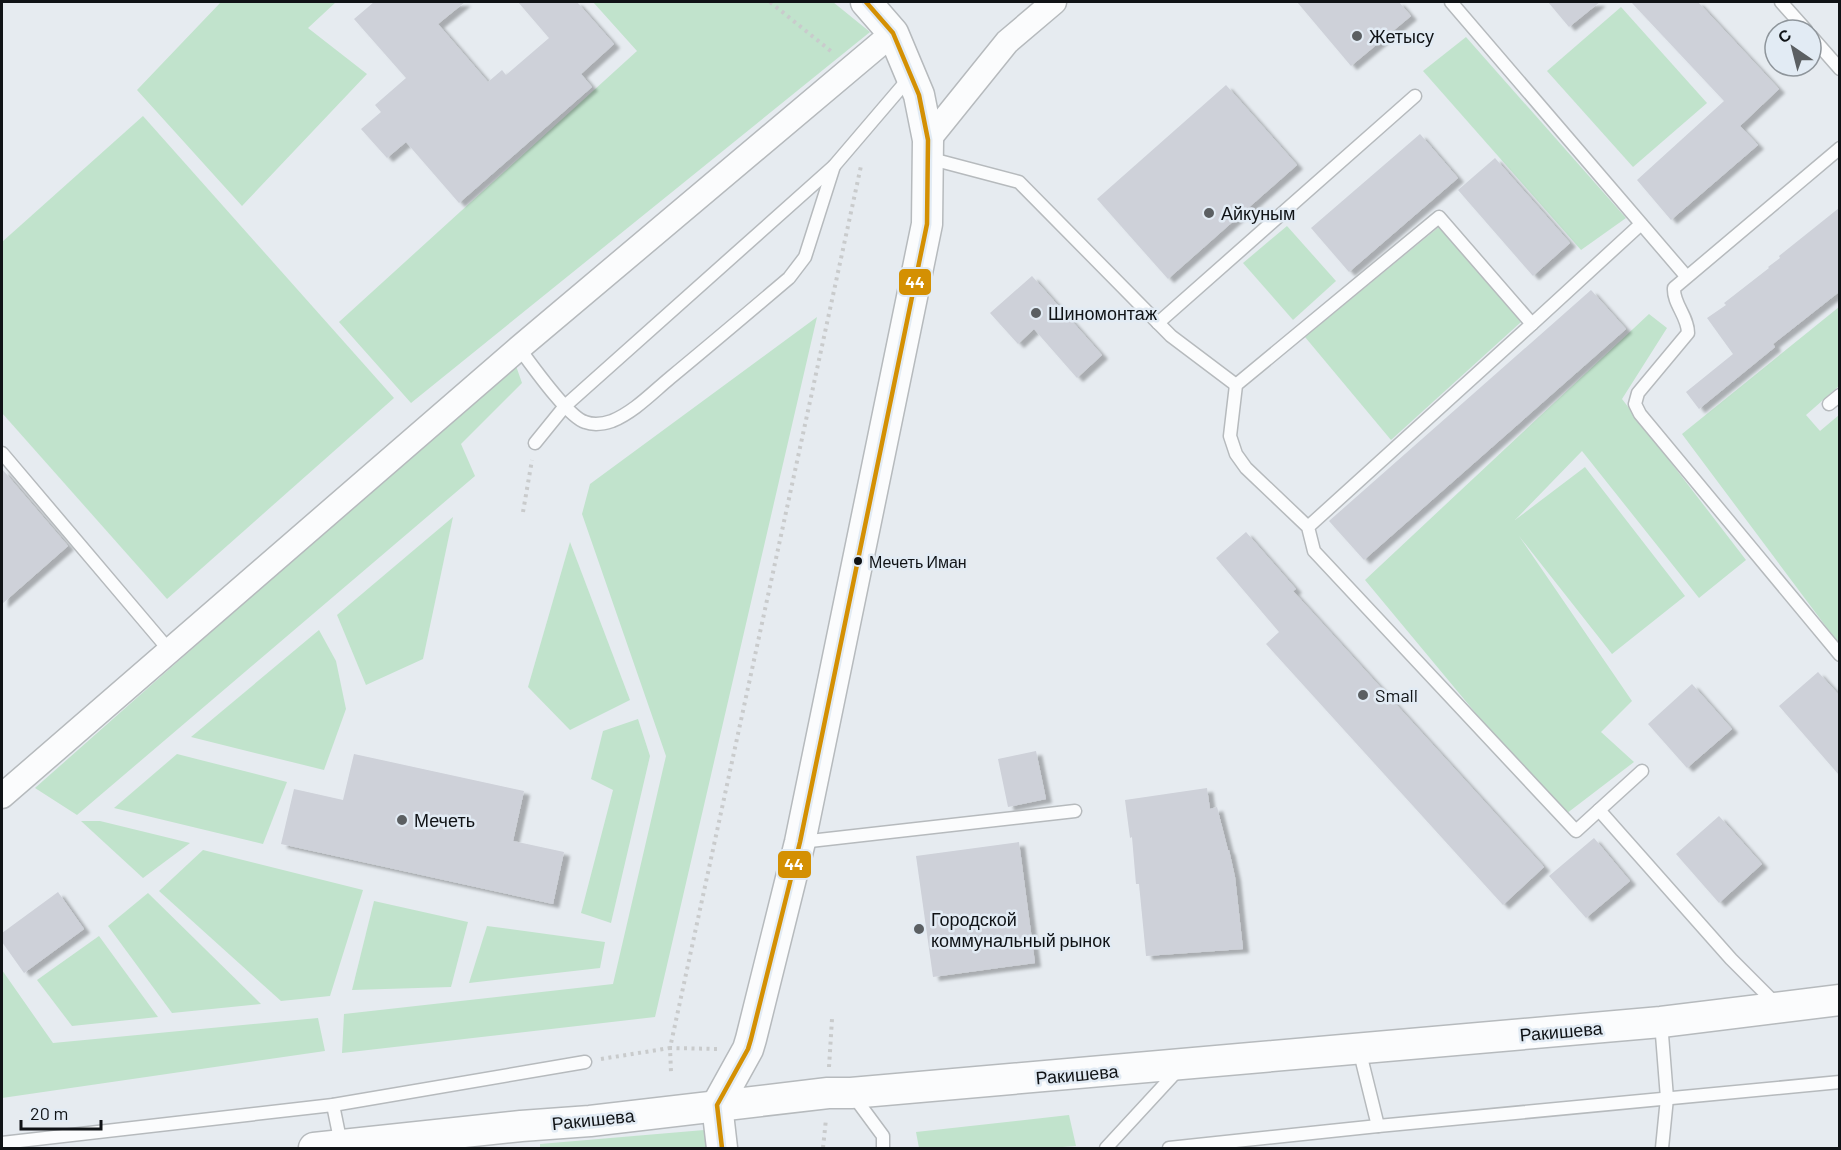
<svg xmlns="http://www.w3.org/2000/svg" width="1841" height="1150" font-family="Barlow,sans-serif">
<defs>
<filter id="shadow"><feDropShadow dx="6" dy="4" stdDeviation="1.5" flood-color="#0004"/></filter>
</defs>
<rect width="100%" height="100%" fill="#e6ebf0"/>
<g fill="#c1e3cc">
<path d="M221,2H336L308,28L367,74L242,206L137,90Z"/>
<path d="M593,2H833L870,32L411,403L339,322L637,51Z"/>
<path d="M1621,7L1707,103L1633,167L1547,71Z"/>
<path d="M1466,37L1626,218L1581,250L1423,71Z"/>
<path d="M143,116L394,398L167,599L2,413V242Z"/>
<path d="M1287,226L1336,281L1293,320L1243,263Z"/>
<path d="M1440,226L1521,322L1391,440L1305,337Z"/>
<path d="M1839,307V386L1806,415L1820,431L1839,415V644L1682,434Z"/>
<path d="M1649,314L1667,328L1622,399L1746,560L1699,598L1582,451L1515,520L1585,467L1685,596L1612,654L1519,536L1632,701L1601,732L1634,762L1562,817L1365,580Z"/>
<path d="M817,317L655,1017L342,1053L344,1014L613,984L666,756L582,514L590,484Z"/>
<path d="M515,363L522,383L461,444L475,476L77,815L35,788Z"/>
<path d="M453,517L423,659L366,685L337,615Z"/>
<path d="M570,542L630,700L570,730L528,687Z"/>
<path d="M319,630L336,661L346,709L324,770L191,737Z"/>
<path d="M638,719L650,756L611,923L581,913L613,790L591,779L603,731Z"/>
<path d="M177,754L287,782L263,844L114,808Z"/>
<path d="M81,821H100L190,843L143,878Z"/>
<path d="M203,850L363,890L330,996L281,1001L159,891Z"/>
<path d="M148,893L261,1004L172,1013L108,926Z"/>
<path d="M374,901L468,922L451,987L352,990Z"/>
<path d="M487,926L605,942L600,968L469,983Z"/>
<path d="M99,936L158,1017L72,1026L37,980Z"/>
<path d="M2,970L53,1043L318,1018L325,1051L2,1098Z"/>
<path d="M1069,1115L1076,1146L1049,1148H919L916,1132Z"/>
<path d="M716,1129L718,1148H540V1144Z"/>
</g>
<g fill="#ced1d9" filter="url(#shadow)">
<path d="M374,2H465L438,24L488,82L502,70L506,75L549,38L518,2H577L614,44L581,74L592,87L459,203L406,142L387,158L361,129L381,112L375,105L406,78L354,19Z"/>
<path d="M1297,2H1399L1411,16L1351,66Z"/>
<path d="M1548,2H1600L1569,27Z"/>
<path d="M1631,2H1698L1779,89L1740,126L1758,145L1671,220L1637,180L1724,101Z"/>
<path d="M1226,85L1297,165L1168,279L1097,199Z"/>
<path d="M1420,134L1458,178L1349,272L1311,228Z"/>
<path d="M1495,158L1570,243L1533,276L1458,190Z"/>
<path d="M1839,208V292L1773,344L1775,347L1699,409L1686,392L1733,354L1707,318L1726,305L1724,303L1769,268L1768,267L1780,258L1779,256Z"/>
<path d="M1032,276L1102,355L1077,378L1034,329L1018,344L990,313Z"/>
<path d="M1591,290L1626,329L1364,560L1329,521Z"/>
<path d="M2,469L68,546L2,604Z"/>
<path d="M1246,532L1296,589L1293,591L1544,867L1503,905L1266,644L1279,632L1216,558Z"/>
<path d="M1818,672L1839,695V775L1779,706Z"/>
<path d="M1692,684L1732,729L1687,768L1648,724Z"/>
<path d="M1036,751L1046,799L1008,807L998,759Z"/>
<path d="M354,754L524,791L513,841L564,852L553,904L281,844L294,789L343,800Z"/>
<path d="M1207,788L1210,809L1217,807L1228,850H1229L1235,877L1243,949L1146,956L1139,884H1136L1132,837L1130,838L1125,800Z"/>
<path d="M1719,816L1762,864L1719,903L1676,854Z"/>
<path d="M1594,838L1630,881L1586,918L1549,876Z"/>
<path d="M1019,842L1035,963L933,977L916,856Z"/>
<path d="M58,892L84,929L24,973L2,942V933Z"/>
</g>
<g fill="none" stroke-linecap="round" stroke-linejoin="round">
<defs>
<g id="service">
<path d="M1451,2L1686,276"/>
<path d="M1781,2L1806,30"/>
<path d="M1811,36L1840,69"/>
<path d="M1840,148L1674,288C1673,304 1688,316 1688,333L1638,393L1635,404L1640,414L1840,655"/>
<path d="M928,158L1019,182L1171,336L1236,385"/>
<path d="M1158,323L1415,96"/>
<path d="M1532,324L1641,224"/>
<path d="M519,348C531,364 568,417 585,422C593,425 603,424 612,421C634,412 652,393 670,378C710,345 749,312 789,278L805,257L834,166"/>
<path d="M1829,404L1840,395"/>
<path d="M535,443L565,406L834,166L910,77"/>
<path d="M2,453L169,650"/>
<path d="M1308,527L1532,324L1439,217L1236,385L1230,436L1236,454L1246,468L1308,527L1314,551L1576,831L1642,771"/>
<path d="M1599,810L1731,959L1776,1004"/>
<path d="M801,842L1075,811"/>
<path d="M1661,1022L1667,1098L1662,1148"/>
<path d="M852,1094L883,1136V1148"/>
<path d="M333,1105L341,1144"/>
<path d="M1378,1126L1840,1082"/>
<path d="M2,1143L333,1105L585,1062"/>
<path d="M1106,1148L1178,1070"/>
<path d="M1169,1148L1378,1126L1359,1049"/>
</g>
<g id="minor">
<path d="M928,140L1007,42L1054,2"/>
<path d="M2,796L519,348L893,33"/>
</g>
<g id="tertiary">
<path d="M314,1148L521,1126L590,1121L828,1093H851L1661,1022L1840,1000"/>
<path d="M722,1148L717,1105L748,1049L751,1039L800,842L927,224L928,140L919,95L893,33L866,2"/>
</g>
</defs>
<use href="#service" stroke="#b6babd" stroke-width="15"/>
<use href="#minor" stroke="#b6babd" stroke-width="27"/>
<use href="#tertiary" stroke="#b6babd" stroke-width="33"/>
<g stroke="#c9cbcc" stroke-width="4" stroke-dasharray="3 4.5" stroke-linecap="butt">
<path d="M770,2L832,52"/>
<path d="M523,512L532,460"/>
<path d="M717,1049L670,1048L861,166"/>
<path d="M601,1059L670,1048L671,1072"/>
<path d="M829,1067L832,1019"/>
<path d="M823,1148L826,1119"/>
</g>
<use href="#service" stroke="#fbfcfd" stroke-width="12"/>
<use href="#minor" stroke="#fbfcfd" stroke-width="24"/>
<use href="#tertiary" stroke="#fbfcfd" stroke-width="30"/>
<defs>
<path id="bus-1" d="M722,1148L717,1105L748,1049L751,1039L800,842L927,224L928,140L919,95L893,33L866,2"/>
</defs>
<use href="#bus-1" stroke="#e2ebf4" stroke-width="9"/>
<use href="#bus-1" stroke="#d49003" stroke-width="4.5"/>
</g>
<g fill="#5b5f62" stroke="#e2ebf4" stroke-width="2">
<circle cx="1357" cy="36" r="6"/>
<circle cx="1209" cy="213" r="6"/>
<circle cx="1036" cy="313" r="6"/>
<circle cx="1363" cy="695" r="6"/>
<circle cx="402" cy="820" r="6"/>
<circle cx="919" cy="929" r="6"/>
</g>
<circle fill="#101316" stroke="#e2ebf4" stroke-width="2" cx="858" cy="561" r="5"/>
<g text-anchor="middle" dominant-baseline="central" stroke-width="5" stroke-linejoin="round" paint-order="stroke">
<g font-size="16" fill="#101316" stroke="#e2ebf4" text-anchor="start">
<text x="869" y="561">Мечеть Иман</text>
</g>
<g font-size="18" fill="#101316" stroke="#e2ebf4" text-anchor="start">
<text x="1369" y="36">Жетысу</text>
<text x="1221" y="213">Айкуным</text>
<text x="1048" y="313">Шиномонтаж</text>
<text x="1375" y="695">Small</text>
<text x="414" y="820">Мечеть</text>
<text x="931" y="919">Городской<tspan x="931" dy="21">коммунальный рынок</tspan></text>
</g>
<g font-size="18" fill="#101316" stroke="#e2ebf4">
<text transform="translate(1561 1031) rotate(-5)">Ракишева</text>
<text transform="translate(1077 1074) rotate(-5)">Ракишева</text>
<text transform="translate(593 1119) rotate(-6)">Ракишева</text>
</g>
</g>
<g stroke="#e2ebf4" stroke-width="2">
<rect x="898" y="268" width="34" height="28" rx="6" fill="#d49003"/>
<rect x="777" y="850" width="35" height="29" rx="6" fill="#d49003"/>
</g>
<g font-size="16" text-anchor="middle" font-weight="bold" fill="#fff">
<text x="915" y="288">44</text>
<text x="794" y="870">44</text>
</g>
<rect width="1841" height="1150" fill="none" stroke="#101316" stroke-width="6"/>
<g transform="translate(1793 48) rotate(325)"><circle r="28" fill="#e2ebf4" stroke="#8e959b" stroke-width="1.5"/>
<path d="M0-4.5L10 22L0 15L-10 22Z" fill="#5b5f62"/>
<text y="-9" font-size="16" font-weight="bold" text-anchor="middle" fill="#101316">С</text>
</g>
<path d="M21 1120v9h80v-9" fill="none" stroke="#101316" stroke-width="3"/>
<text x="30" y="1120" font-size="18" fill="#101316" stroke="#e2ebf4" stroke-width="4.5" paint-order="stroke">20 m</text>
</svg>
